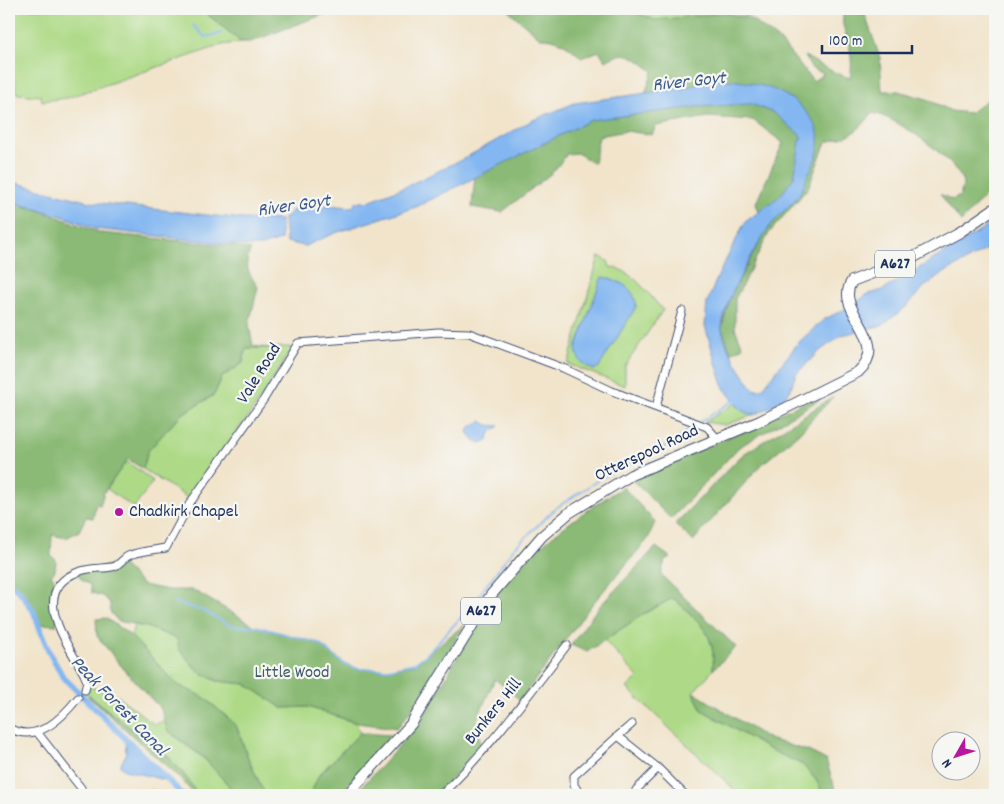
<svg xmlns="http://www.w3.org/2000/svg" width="1004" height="804" font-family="Dekko,sans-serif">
<rect width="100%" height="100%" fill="#f6f6f2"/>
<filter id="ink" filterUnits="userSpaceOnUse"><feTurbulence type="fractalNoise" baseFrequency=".02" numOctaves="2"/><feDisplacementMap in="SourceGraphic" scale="10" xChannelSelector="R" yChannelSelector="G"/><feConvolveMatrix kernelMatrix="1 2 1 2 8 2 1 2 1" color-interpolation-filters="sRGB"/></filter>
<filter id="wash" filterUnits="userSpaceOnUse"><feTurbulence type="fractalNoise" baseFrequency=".0096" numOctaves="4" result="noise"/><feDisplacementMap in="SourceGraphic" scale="20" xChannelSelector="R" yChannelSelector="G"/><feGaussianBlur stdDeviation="1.12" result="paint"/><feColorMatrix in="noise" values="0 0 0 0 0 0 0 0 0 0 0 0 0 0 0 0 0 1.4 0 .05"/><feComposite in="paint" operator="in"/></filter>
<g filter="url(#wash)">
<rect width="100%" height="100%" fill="#f1e4cb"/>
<g fill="#aeda87" stroke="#648472">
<path d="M9,9H201L241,42L222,45L67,98L42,101L41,96L18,94L9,74Z"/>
<path d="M622,9H784L675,29Z"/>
<path d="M599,256L608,261L610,267C632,269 648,294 663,310L625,366V386L568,364Z"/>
<path d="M290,347L291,350L253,410L188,498L143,469L148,451L165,432L182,414L214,395L222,377L243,363L246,348Z"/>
<path d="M735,403C741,411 746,414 756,414L725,425L705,422Z"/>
<path d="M126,461L153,481L134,508L107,489Z"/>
<path d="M673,598C699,622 716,632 713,670L693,692L702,710L767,748L803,765L816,780L824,795H740L627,688L638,677L604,640L645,613Z"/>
<path d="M134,625L147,627L178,639L179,649L198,671L217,681L246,684L282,708L308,707L356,723L360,733L319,775L310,795H269L264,792L249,761L236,725L205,698L178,685L131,636Z"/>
<path d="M89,686L118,696L155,725L164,720C169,737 188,745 202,757C214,767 227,781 234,795H198L183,773L163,751L138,734L86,693Z"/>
</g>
<g fill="#8aba74" stroke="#527469">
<path d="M201,9H338L250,42H241Z"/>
<path d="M507,9H626L655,20L723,13L751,19L781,42L813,81L824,74L811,68L805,56C818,64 836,74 850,78C854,58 849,44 843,25C842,20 844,14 843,9H863L880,58L882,91H898L927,99L951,111L970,113L995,94V185L961,222L940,194L952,200L960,196C961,192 963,187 963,184C961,162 893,115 872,113C858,133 850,136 826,142L808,188L769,233L735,299V328L743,347L731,353L722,328L730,297L766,231L761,221L756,203L783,143L753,120L708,117L656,126L652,135L626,131L599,136L594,163L577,153L567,154L553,172L502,212L472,207L476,166L510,145L642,102L653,71C634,58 628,47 606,61L599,51L581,58C570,46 557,37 540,38Z"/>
<path d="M9,204L33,208L101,233L233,246L251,250C242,264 250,275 258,287L249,324L253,346L268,348H246L243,363L222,377L214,395L182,414L165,432L148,451L143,469L128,459L104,492L100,506L96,503L93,518L86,517L79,531L66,538L52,535L51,556L56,560L55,571L51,575L59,585L55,595L57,625L40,624L21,593L9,582Z"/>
<path d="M825,393L827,395L739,447L671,519L633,481Z"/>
<path d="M833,397L799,433L760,466L693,541L675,524L742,455Z"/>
<path d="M623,487L655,522L648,539L593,603L520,700L495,679L477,719L481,747L436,795H353C379,769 404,743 425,712C455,667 476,614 512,574C544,539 583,512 623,487Z"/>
<path d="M656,547L670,557L665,560L661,575L736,647L713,670C716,632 699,622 673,598L645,613L587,652L571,645L597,609Z"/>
<path d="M120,563L143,585L168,590H193L255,626L318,643L343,663L358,669H389L415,664L465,624L413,708L397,728L357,723L308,707L282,708L246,684L217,681L198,671L179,649L177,639L147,627L118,621L110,612V603L102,596L92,593L90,585L82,580L77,572Z"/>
<path d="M106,618L131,636L178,685L205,698L236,725L249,761L264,792L269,795H234L229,786L203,757L167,730L161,709L127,673L97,636L96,619Z"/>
<path d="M693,692L769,739L808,751L826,760L837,795H824L816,780L803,765L767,748L702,710Z"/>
<path d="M88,696L138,734L163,751L183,773L198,795H194L182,780Z"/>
<path d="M360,733L391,735L349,783L340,795H310L319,775Z"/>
</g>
<g fill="#84b7f1" stroke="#5073a8">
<path d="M718,79C751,82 784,86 807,113C826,136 820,151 808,175C805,181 803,189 799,195C789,208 775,218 766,232C753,251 722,306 722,328C722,342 745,380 755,390L762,389L798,343L823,320L855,304L866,295L883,290L995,222V245L947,271L924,287L907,306L883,325L842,335L821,350L796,374L790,390L780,402L756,414H748L740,409L724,388L716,363L705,326L707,303L717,278L745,222L780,196L794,177L801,136L774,113L751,104L697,107L591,120L416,207L335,233L305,246L286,242L284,218L293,210L303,211L322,205L353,207L356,202H366L407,186L463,159L533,120L575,103L683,88Z"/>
<path d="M9,181L90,202L243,219L281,220V240L261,246H247L96,229L65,217L9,201Z"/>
<path d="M602,277C618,279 637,289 636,307L599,367L594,370C583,365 577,361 576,348Z"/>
<path d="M481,421L488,425L499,426L489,434L488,441L479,443L474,441L468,432L469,428Z"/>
<path d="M125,738L172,782L125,770L120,766L126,754Z"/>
</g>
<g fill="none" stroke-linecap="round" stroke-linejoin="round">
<g stroke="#84b7f1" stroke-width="2">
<path d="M193,25L205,37L222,33"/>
<path d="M700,422L733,401"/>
<path d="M174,602L203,611L232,626H255L318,643L343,663L358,669H389L415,663L426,655L468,610L514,548L556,508L606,475L670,444L694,426"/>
</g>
<path stroke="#84b7f1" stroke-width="6" d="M9,582L21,593L33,610L49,652L63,677L183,795"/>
</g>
</g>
<g filter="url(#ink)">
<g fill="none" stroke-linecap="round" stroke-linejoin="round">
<defs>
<g id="minor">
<path d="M656,407L682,311"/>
<path d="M85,690L87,681L84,674C69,646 27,591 78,572C89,567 101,569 112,567C118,567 122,559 128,556C138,551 154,550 166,548L190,503L264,399L298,343L438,332L469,333L563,368L612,391L707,427L717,438"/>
<path d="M9,728C37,744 62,718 78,698"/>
<path d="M37,732L81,788"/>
<path d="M618,736L632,724"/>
<path d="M636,790L658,768"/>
<path d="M153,795L154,794"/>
<path d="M441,795C488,750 527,697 567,645"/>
<path d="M581,795L574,785V776L618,736L658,768L685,795"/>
</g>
<path id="primary" d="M347,795L411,724L491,595L542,536L569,513L631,475L760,421L858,372C894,339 832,311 852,281L914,257L960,232L995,208"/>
</defs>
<use href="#minor" stroke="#3b4a6e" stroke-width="9"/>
<use href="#primary" stroke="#3b4a6e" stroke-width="12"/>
<use href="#minor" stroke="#fff" stroke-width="7"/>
<use href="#primary" stroke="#fff" stroke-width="10"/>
</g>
</g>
<circle fill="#b5179e" stroke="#f6f6f2" stroke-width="2" cx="119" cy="512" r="5"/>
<g text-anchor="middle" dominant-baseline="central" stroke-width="4.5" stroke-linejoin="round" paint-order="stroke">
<g fill="#f6f6f2" stroke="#5d6b8a" stroke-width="1">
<rect x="875" y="250.5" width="40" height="27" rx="4"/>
<rect x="461" y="597.5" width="40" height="27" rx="4"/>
</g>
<g font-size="16" font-weight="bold" fill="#1b2f5e">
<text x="895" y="264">A627</text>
<text x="481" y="611">A627</text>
</g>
<g font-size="18" fill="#1b2f5e" stroke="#f6f6f2">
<text transform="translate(260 374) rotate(-58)">Vale Road</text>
<text transform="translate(647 454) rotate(-25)">Otterspool Road</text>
<text transform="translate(494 712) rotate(-51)">Bunkers Hill</text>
</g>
<g font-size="18" fill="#1b2f5e" stroke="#f6f6f2" text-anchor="start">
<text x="129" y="512">Chadkirk Chapel</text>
</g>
<g font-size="18" fill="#405a68" stroke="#f6f6f2">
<text x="292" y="673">Little Wood</text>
</g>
<g font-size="19" font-style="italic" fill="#3a588a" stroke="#f6f6f2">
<text transform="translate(689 83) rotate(-6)">River Goyt</text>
<text transform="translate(294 207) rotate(-8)">River Goyt</text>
<text transform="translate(118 707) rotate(46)">Peak Forest Canal</text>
</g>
</g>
<rect width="1004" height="804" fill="none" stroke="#f6f6f2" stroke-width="30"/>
<g transform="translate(956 756) rotate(231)"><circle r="24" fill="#f6f6f2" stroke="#9ea6b7"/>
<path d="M0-4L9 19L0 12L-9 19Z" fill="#b5179e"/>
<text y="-8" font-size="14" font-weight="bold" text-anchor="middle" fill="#1b2f5e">N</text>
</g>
<path d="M822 45v8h90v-8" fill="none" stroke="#1b2f5e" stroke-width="2.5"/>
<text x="829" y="45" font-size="15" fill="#1b2f5e" stroke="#f6f6f2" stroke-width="4" paint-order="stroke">100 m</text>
</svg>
